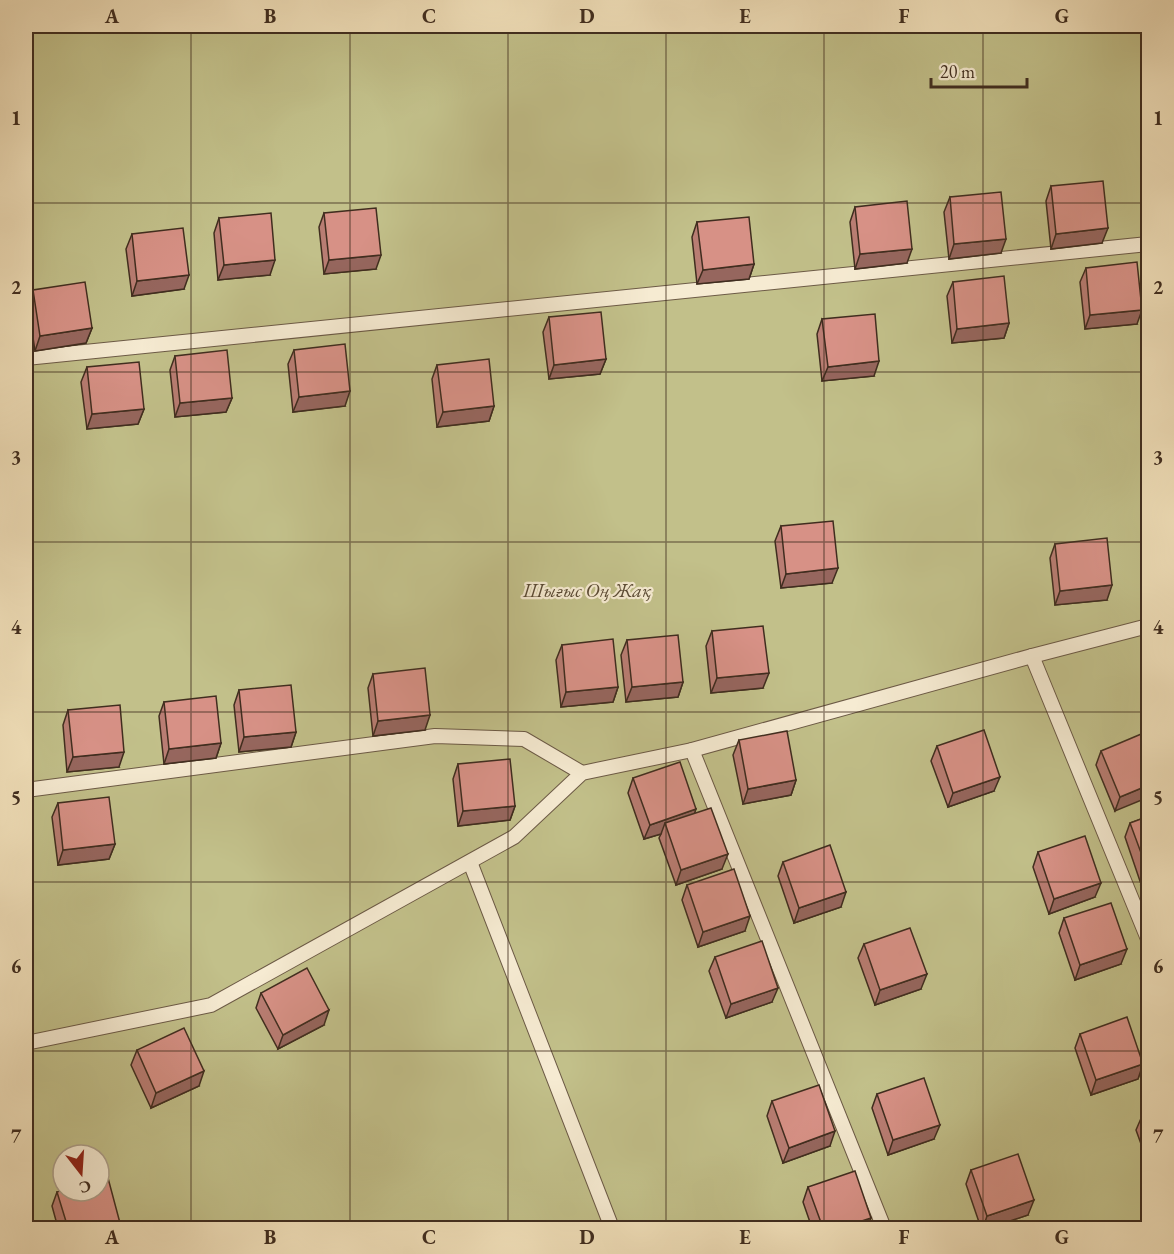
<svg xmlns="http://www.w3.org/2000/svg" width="1174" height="1254" font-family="'EB Garamond',serif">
<rect width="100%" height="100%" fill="#f1e0ba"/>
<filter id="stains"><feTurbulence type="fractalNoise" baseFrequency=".00333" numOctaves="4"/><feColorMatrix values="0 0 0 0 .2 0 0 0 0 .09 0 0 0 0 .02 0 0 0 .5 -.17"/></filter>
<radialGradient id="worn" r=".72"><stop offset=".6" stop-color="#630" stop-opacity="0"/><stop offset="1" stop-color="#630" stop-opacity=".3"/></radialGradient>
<path fill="#c2c08a" stroke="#817654" stroke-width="1.5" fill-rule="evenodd" d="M26,26H1148V1228H26ZM63,1155H99V1191H63Z"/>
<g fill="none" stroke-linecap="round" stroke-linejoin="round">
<defs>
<g id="service">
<path d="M26,358L1148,244"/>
<path d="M1032,656L1148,939"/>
<path d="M692,750L884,1228"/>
<path d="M26,790L435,736L524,739L582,773"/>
<path d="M470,862L612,1228"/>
<path d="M26,1043L211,1005L514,837L582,773L692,750L1032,656L1148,626"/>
</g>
</defs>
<use href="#service" stroke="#6c5a46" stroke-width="16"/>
<use href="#service" stroke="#f6ebd2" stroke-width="14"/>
</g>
<g fill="#b97d73" stroke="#402d1f" stroke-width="1.5">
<path d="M1051,186L1102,243L1051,249L1046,201Z"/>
<path d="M950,197L1001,253L949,259L944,212Z"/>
<path d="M855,207L907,263L855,269L850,222Z"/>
<path d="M324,213L376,269L324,274L319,227Z"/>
<path d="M219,218L270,275L218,280L214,233Z"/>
<path d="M697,222L754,264L749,279L697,284L692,237Z"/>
<path d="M132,234L184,289L132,296L126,249Z"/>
<path d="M1086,268L1137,324L1085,329L1080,282Z"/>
<path d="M953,282L1009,323L1004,338L952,343L947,296Z"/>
<path d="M33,290L92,328L86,343L35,351L28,304Z"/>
<path d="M549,317L606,359L600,374L549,379L543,332Z"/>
<path d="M822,319L874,376L822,381L817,334Z"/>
<path d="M294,350L345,406L293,412L288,364Z"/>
<path d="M175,356L232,398L226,412L175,417L170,370Z"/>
<path d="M437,365L494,406L489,421L437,427L432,379Z"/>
<path d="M87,367L144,409L138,424L87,429L81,382Z"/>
<path d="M781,526L832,583L781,588L775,541Z"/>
<path d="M1055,544L1107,600L1055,605L1050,558Z"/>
<path d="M712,631L763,688L711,693L706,646Z"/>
<path d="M627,640L683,682L678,697L626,702L621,655Z"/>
<path d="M562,645L618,687L613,702L561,707L556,660Z"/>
<path d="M373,674L425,730L373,736L368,688Z"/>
<path d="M239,690L296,732L291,747L239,752L234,705Z"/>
<path d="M164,702L221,743L216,758L164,764L159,716Z"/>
<path d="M68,710L119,767L67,772L63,725Z"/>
<path d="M1149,737L1115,811L1096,765L1101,751Z"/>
<path d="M739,740L796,780L791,795L743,804L733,755Z"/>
<path d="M937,746L994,791L948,807L931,761Z"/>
<path d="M458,764L515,806L510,820L458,826L453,779Z"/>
<path d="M633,778L695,813L722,869L676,885L659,838L661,834L644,839L628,793Z"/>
<path d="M58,803L115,844L109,859L58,865L52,817Z"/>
<path d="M1149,816V881L1141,884L1125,837L1130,823Z"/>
<path d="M1038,852L1095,897L1049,914L1033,867Z"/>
<path d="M783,862L841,907L794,923L778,876Z"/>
<path d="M687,885L745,931L698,947L682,900Z"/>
<path d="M1064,918L1121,964L1075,980L1059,933Z"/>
<path d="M864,944L921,989L875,1005L858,958Z"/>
<path d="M715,957L772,1002L726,1018L709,971Z"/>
<path d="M261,993L324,1025L278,1049L256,1008Z"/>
<path d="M1080,1034L1143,1064L1138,1079L1091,1095L1075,1048Z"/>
<path d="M137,1050L199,1086L151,1108L131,1065Z"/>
<path d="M877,1094L934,1139L888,1155L872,1108Z"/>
<path d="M772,1101L830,1146L783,1163L767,1116Z"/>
<path d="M1149,1113V1166L1136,1130L1142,1116Z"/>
<path d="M971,1170L1028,1215L989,1228H981L966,1184Z"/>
<path d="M808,1187L867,1228H812L803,1202Z"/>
<path d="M57,1192L120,1223L118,1228H58L52,1206Z"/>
</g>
<g fill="#96665e" stroke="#402d1f" stroke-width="1.5">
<path d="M1108,228L1102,243L1051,249L1056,234Z"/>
<path d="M1006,239L1001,253L949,259L954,244Z"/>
<path d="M912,249L907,263L855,269L860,254Z"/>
<path d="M381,255L376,269L324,274L329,260Z"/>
<path d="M275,260L270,275L218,280L224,265Z"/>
<path d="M754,264L749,279L697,284L703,270Z"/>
<path d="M189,275L184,289L132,296L137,281Z"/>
<path d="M1142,310L1137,324L1085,329L1090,315Z"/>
<path d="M1009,323L1004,338L952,343L957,329Z"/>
<path d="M92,328L86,343L35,351L40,336Z"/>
<path d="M606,359L600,374L549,379L554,365Z"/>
<path d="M879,361L874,376L822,381L828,367Z"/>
<path d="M350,391L345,406L293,412L299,397Z"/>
<path d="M232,398L226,412L175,417L180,403Z"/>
<path d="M494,406L489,421L437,427L443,412Z"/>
<path d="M144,409L138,424L87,429L92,414Z"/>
<path d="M838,568L832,583L781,588L786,574Z"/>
<path d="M1112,585L1107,600L1055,605L1060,591Z"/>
<path d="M769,673L763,688L711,693L717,678Z"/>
<path d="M683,682L678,697L626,702L632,687Z"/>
<path d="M618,687L613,702L561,707L566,692Z"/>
<path d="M430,715L425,730L373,736L378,721Z"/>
<path d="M296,732L291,747L239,752L244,737Z"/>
<path d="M221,743L216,758L164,764L169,749Z"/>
<path d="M124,752L119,767L67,772L73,757Z"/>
<path d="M1000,777L994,791L948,807L953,793Z"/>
<path d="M796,780L791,795L743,804L748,789Z"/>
<path d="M1149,785V797L1115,811L1120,797Z"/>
<path d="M515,806L510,820L458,826L463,811Z"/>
<path d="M696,809L691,824L665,823L661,834L644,839L650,825Z"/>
<path d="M115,844L109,859L58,865L63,850Z"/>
<path d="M728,854L722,869L676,885L681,870Z"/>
<path d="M1147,869H1149V881L1141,884Z"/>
<path d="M1101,883L1095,897L1049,914L1054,899Z"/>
<path d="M846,892L841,907L794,923L799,908Z"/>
<path d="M750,916L745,931L698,947L703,932Z"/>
<path d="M1127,949L1121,964L1075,980L1080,965Z"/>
<path d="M927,974L921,989L875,1005L880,990Z"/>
<path d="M778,988L772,1002L726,1018L731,1004Z"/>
<path d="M329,1010L324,1025L278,1049L283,1035Z"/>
<path d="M1143,1064L1138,1079L1091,1095L1096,1080Z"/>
<path d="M204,1071L199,1086L151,1108L156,1093Z"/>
<path d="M940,1125L934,1139L888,1155L893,1140Z"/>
<path d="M835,1131L830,1146L783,1163L789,1148Z"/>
<path d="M1034,1200L1028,1215L989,1228H983L987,1216Z"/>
<path d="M871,1218L867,1228H840Z"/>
<path d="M120,1223L118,1228H101Z"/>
</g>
<g fill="#d79186" stroke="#402d1f" stroke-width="1.5">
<path d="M1103,181L1108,228L1056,234L1051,186Z"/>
<path d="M1001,192L1006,239L954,244L950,197Z"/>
<path d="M907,201L912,249L860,254L855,207Z"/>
<path d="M376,208L381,255L329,260L324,213Z"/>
<path d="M271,213L275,260L224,265L219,218Z"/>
<path d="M749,217L754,264L703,270L697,222Z"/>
<path d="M183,228L189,275L137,281L132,234Z"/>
<path d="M1137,262L1142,310L1090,315L1086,268Z"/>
<path d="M1004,276L1009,323L957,329L953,282Z"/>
<path d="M85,282L92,328L40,336L33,290Z"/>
<path d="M601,312L606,359L554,365L549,317Z"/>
<path d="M875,314L879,361L828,367L822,319Z"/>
<path d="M345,344L350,391L299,397L294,350Z"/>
<path d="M227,350L232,398L180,403L175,356Z"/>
<path d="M489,359L494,406L443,412L437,365Z"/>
<path d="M139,362L144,409L92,414L87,367Z"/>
<path d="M833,521L838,568L786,574L781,526Z"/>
<path d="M1107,538L1112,585L1060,591L1055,544Z"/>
<path d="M763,626L769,673L717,678L712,631Z"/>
<path d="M678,635L683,682L632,687L627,640Z"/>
<path d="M613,639L618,687L566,692L562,645Z"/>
<path d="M425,668L430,715L378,721L373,674Z"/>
<path d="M291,685L296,732L244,737L239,690Z"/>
<path d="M216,696L221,743L169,749L164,702Z"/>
<path d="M120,705L124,752L73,757L68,710Z"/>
<path d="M984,730L1000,777L953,793L937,746Z"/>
<path d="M787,731L796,780L748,789L739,740Z"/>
<path d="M1146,732L1149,737V785L1120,797L1101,751Z"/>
<path d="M510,759L515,806L463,811L458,764Z"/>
<path d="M680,762L696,809L650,825L633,778Z"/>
<path d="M109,797L115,844L63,850L58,803Z"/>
<path d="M711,808L728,854L681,870L665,823Z"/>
<path d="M1149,816V869H1147L1130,823Z"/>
<path d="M1085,836L1101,883L1054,899L1038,852Z"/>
<path d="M830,845L846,892L799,908L783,862Z"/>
<path d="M734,869L750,916L703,932L687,885Z"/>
<path d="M1111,903L1127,949L1080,965L1064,918Z"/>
<path d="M910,928L927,974L880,990L864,944Z"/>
<path d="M762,941L778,988L731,1004L715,957Z"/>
<path d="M307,968L329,1010L283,1035L261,993Z"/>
<path d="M1127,1017L1143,1064L1096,1080L1080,1034Z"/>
<path d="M184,1028L204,1071L156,1093L137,1050Z"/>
<path d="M924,1078L940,1125L893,1140L877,1094Z"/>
<path d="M819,1085L835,1131L789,1148L772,1101Z"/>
<path d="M1149,1113V1135L1142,1116Z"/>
<path d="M1018,1154L1034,1200L987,1216L971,1170Z"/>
<path d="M855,1171L871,1218L840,1228H823L808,1187Z"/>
<path d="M108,1178L120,1223L101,1228H68L57,1192L63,1190V1191H99V1180Z"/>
</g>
<path fill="none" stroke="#402d1f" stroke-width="1.5" stroke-opacity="0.55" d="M191,26V1228M350,26V1228M508,26V1228M666,26V1228M824,26V1228M983,26V1228M26,203H1148M26,372H1148M26,542H1148M26,712H1148M26,882H1148M26,1051H1148"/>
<g text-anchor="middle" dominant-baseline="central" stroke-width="4.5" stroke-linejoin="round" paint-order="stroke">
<g font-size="20" font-style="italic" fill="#5a4a34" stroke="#f6ebd2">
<text x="587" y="590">Шығыс Оң Жақ</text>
</g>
</g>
<rect width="1174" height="1254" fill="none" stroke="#f1e0ba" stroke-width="66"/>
<g transform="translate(81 1173) rotate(163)"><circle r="28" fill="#f6ebd2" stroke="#ad9f8a" stroke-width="1.5"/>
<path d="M0-4.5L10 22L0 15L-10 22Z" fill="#8f2418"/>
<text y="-9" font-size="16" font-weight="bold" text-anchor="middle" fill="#402d1f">С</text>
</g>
<path d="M931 78v9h96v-9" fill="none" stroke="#402d1f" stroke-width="3"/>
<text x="940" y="78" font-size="18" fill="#402d1f" stroke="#f6ebd2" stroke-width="4.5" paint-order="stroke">20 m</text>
<rect x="33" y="33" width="1108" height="1188" fill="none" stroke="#402d1f" stroke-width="2"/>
<g font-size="20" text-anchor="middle" font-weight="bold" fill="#402d1f">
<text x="112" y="23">A</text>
<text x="270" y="23">B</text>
<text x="429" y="23">C</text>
<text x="587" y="23">D</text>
<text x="745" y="23">E</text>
<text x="904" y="23">F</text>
<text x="1062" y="23">G</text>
<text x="16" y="125">1</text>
<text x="1158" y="125">1</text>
<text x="16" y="294">2</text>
<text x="1158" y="294">2</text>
<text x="16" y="464">3</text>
<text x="1158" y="464">3</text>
<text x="16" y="634">4</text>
<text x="1158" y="634">4</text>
<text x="16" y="804">5</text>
<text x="1158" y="804">5</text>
<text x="16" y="973">6</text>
<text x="1158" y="973">6</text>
<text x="16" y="1143">7</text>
<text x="1158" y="1143">7</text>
<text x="112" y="1244">A</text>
<text x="270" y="1244">B</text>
<text x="429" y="1244">C</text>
<text x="587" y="1244">D</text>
<text x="745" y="1244">E</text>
<text x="904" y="1244">F</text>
<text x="1062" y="1244">G</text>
</g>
<rect width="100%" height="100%" filter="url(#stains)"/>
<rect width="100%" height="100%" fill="url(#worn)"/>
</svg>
